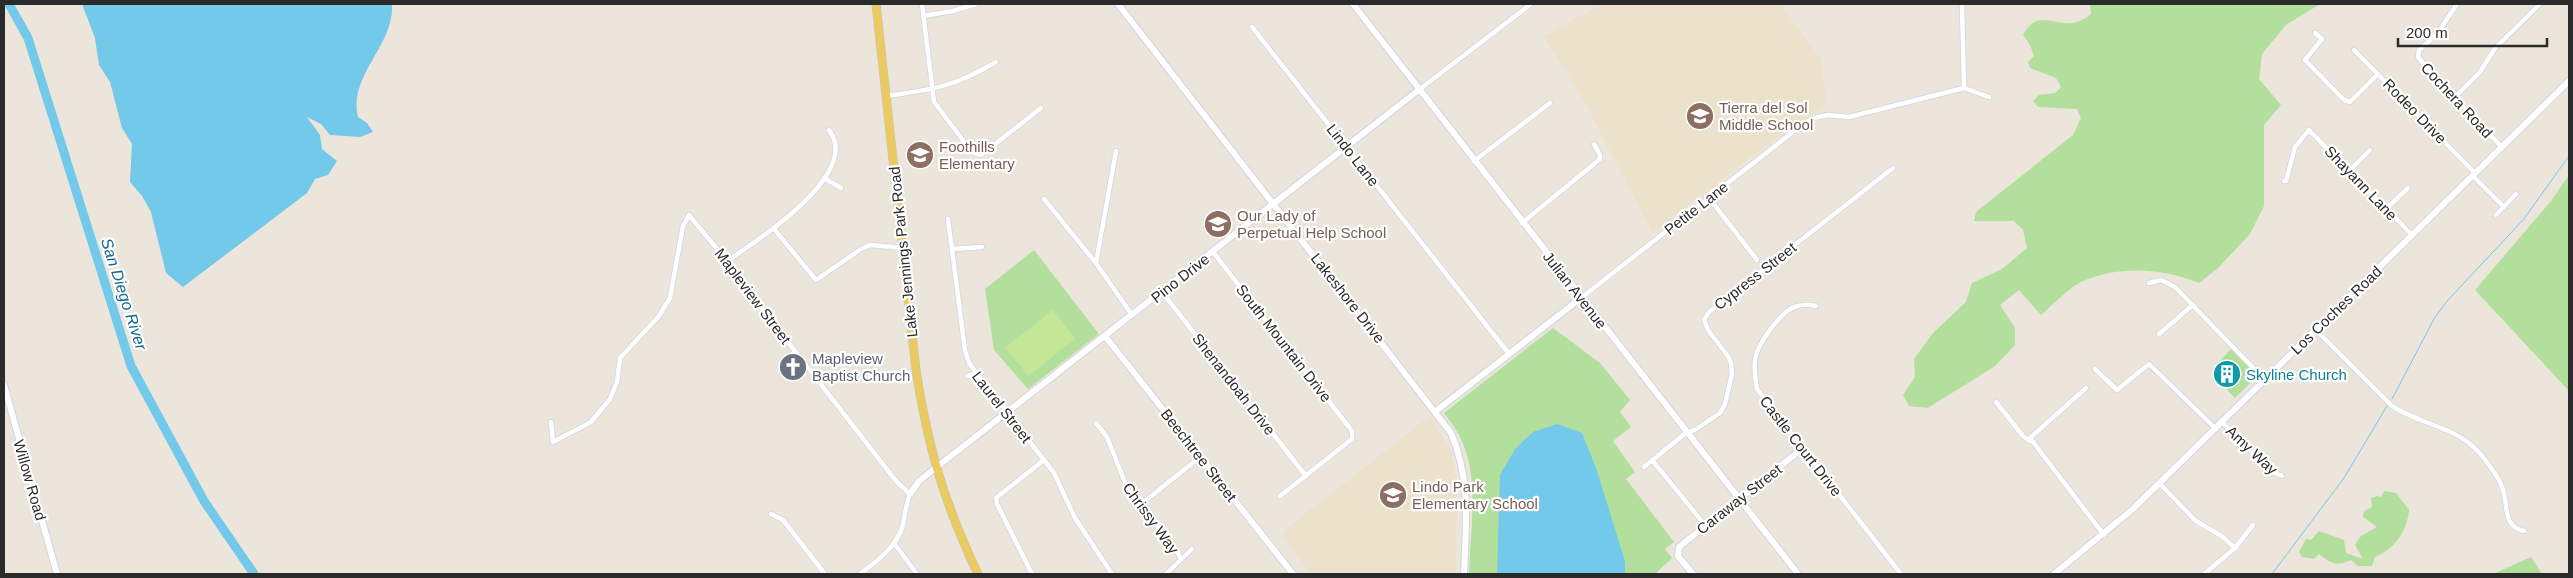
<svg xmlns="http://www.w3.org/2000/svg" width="2573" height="578" font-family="Helvetica,sans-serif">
<rect width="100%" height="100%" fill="#ebe5dc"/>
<g fill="#ece2cc">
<path d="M1603,4H1780L1821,59L1826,96L1825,107L1792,126L1652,233L1586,104L1543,36Z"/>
<path d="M1430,416L1452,452L1457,483L1456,574H1312L1282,536L1286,529Z"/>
</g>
<g fill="#b2df9b">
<path d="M2090,4H2320L2286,25L2262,54L2259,79L2281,105L2264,125V206L2250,234L2217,269L2199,283C2163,268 2117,265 2081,282C2067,289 2053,305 2041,315L2019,290L2000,305L2015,328V345L1995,366L1928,408L1909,406L1903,395L1915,377L1914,359L1933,333L1966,302L1972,283L2002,269L2027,248L2023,230L2014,221H1974L1976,212L2073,135L2081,118L2077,109L2038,107L2033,101L2039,95L2055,93L2061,87L2056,78L2030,68L2028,62L2034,56L2030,45L2023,35C2041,1 2063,39 2091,14Z"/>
<path d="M2569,175V391L2475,290L2551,201Z"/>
<path d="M1034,250L1099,334L1028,389L994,350L985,289Z"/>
<path d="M1553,328L1600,363L1630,400L1620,412L1631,427L1613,441L1635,472L1626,479L1674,542L1665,549L1672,558L1655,574H1469C1470,531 1480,479 1461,439C1457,430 1450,421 1444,413Z"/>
<path d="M2231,349L2257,376L2235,398L2227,390L2230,381L2238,373L2228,362L2224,365H2216Z"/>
<path d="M2384,491L2396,493L2409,510C2407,531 2395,549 2375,557L2372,566H2358L2351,560C2337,567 2330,563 2319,554L2314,559L2302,557L2299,552L2306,539L2311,540L2319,531L2344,540L2346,553L2363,559L2355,545L2361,536L2377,527L2363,517L2364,511L2372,507L2371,498L2377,496L2381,497Z"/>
<path d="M2531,557L2542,574H2493Z"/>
</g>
<path fill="#c4e697" d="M1053,310L1075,339L1028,376L1005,347Z"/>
<g fill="#73c9e9">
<path d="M82,4H392C395,45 348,75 358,117L367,123L373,132L360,137L330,135L321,124L307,117L320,135L322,149L337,161L328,175L315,179L307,193L183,287L166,273L151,212L142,196L130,182L132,144L122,128L110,82L99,65L95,38Z"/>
<path d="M1557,424L1582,433L1596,468L1625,561V574H1497L1500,475L1515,449L1533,432Z"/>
</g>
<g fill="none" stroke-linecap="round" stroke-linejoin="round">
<g stroke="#73c9e9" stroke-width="1">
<path d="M2392,399L2435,317L2448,300L2523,220L2569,156"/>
<path d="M2272,574L2344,478L2387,406"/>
</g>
<path stroke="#73c9e9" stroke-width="9" d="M9,4L28,38L131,366L204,501L254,574"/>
<defs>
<g id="street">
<path d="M922,4L934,102L972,152L981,155L1041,108"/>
<path d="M1962,4L1964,88"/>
<path d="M2457,4L2437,34L2419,50L2418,57L2435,78L2502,147"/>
<path d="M923,16L953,11L976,4"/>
<path d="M1252,27L1509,354"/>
<path d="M2315,33L2322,39L2305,60L2344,100L2350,102L2378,74"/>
<path d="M2354,50L2475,173"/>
<path d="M1420,89L1531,4"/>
<path d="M885,96C932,90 954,87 996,62"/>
<path d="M2454,98L2480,72L2495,48L2540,4"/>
<path d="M1474,161L1550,103"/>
<path d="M2349,171L2370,150"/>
<path d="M2473,176L2504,207"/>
<path d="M824,178L841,188"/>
<path d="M2284,181H2286L2295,147L2309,130L2412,235"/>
<path d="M1709,198L1757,260"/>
<path d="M1044,199L1096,263L1132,315"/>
<path d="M2386,209L2408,188"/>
<path d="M2496,215L2516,194"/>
<path d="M948,219L965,350L969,363L1054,473L1075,518L1112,574"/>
<path d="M1522,223L1600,159V155L1594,144"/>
<path d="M774,229L816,280L861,249L870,245L903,248"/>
<path d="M952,249L982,247"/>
<path d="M1213,252L1352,431V439L1280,496"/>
<path d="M727,261C755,242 863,174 829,130"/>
<path d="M1096,263L1116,151"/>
<path d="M2149,283L2161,280L2175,287L2264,379"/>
<path d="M1162,292L1306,476"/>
<path d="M1581,298L1803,124L1814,118L1828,115L1849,117L1964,88L1989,97"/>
<path d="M1816,306C1792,300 1780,316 1767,334C1763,341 1758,347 1756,355C1753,366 1755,378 1757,389L1901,574"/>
<path d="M2316,330L2392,406C2426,428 2460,425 2486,461C2492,469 2499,478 2502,487C2509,503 2501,526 2524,531"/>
<path d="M2159,334L2193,305"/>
<path d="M2095,369L2117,390L2149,364L2216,429"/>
<path d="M967,376L975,374"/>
<path d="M2086,388L2030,438L2104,535"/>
<path d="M1996,402L2023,436L2030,441"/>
<path d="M551,422L553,442L591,422L610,399L617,382L620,358L659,316L670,298L683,226L689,215L727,261L746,288L896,481L910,494C906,504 905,514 903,525C896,548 878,560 860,574"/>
<path d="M2222,422L2270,471L2282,476"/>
<path d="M1096,423L1107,437L1128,490L1176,549L1181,559"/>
<path d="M1652,460L1705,525"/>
<path d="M1644,467L1687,432L1695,430L1720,413L1725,404L1732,374L1731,363L1728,356L1708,330L1704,320L1709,312L1893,168"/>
<path d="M2160,484L2196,521L2223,537L2235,548"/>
<path d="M1140,505L1200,457"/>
<path d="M771,514L783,520L825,574"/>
<path d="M894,543L917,574"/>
<path d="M1032,574L997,504L996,498L1044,460"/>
<path d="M1166,574L1192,549"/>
<path d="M2204,574L2235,548L2253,525"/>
</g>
<g id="secondary">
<path d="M1118,4L1451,433C1471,479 1466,526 1464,574"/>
<path d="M1353,4L1798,574"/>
<path d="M1105,336L1293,574"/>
<path d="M4,385L57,574"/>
<path d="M1436,411L1581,298"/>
<path d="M910,494L919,481L1420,89"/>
<path d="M1693,574L1678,556L1679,547L1803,448"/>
<path d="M2054,574L2133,509L2569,81"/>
</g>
<path id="primary" d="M876,4L916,370C928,447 944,503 978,574"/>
</defs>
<use href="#street" stroke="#d1d4e2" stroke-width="6"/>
<use href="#secondary" stroke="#d1d4e2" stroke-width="8"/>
<use href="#primary" stroke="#c3c3c3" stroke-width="9"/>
<use href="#street" stroke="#fff" stroke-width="4.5"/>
<use href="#secondary" stroke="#fff" stroke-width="6"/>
<use href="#primary" stroke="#eacb62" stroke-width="8"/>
</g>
<defs>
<symbol id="school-disc" viewBox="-11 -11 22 22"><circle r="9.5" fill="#8d6e63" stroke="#fff"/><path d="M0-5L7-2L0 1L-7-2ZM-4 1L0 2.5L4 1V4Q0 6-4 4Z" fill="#fff"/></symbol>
<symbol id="church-disc" viewBox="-11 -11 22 22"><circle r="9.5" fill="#6b7280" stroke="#fff"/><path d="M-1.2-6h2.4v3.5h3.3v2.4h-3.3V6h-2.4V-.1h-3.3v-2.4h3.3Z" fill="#fff"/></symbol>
<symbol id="building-disc" viewBox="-11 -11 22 22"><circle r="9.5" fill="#0f9aa8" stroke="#fff"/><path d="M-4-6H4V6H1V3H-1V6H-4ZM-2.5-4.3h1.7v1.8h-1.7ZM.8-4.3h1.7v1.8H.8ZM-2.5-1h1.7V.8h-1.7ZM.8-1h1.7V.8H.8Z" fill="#fff"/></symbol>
</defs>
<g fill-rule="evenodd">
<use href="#school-disc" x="1684" y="100" width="32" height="32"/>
<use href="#school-disc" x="904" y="139" width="32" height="32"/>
<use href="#school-disc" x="1202" y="208" width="32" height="32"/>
<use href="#church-disc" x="777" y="351" width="32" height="32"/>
<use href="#building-disc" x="2211" y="358" width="32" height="32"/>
<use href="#school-disc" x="1377" y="479" width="32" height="32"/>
</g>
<g text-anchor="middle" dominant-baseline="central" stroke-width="4.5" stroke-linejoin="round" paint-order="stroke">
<g font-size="15" fill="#2a2a2a" stroke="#fff">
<text transform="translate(2457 100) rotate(47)">Cochera Road</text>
<text transform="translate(2415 111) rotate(46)">Rodeo Drive</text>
<text transform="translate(1353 155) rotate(52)">Lindo Lane</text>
<text transform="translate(2361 183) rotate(46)">Shayann Lane</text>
<text transform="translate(1696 208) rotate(-38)">Petite Lane</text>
<text transform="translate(903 252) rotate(-96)">Lake Jennings Park Road</text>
<text transform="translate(1755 276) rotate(-38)">Cypress Street</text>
<text transform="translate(1180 278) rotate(-38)">Pino Drive</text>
<text transform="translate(1575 290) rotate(52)">Julian Avenue</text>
<text transform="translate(753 296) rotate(53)">Mapleview Street</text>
<text transform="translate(1348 298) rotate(52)">Lakeshore Drive</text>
<text transform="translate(2336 310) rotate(-44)">Los Coches Road</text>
<text transform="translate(1284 343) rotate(52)">South Mountain Drive</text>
<text transform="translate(1234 384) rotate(52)">Shenandoah Drive</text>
<text transform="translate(1002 407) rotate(52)">Laurel Street</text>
<text transform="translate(1801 446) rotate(52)">Castle Court Drive</text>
<text transform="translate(2252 450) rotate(43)">Amy Way</text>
<text transform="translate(1199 455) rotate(52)">Beechtree Street</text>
<text transform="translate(30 480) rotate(74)">Willow Road</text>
<text transform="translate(1739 499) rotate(-38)">Caraway Street</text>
<text transform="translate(1151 518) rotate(54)">Chrissy Way</text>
</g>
<g font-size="15" fill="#785e54" stroke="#fff" text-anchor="start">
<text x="1719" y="107">Tierra del Sol<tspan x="1719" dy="17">Middle School</tspan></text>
<text x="939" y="146">Foothills<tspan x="939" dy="17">Elementary</tspan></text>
<text x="1237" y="215">Our Lady of<tspan x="1237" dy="17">Perpetual Help School</tspan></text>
<text x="1412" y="486">Lindo Park<tspan x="1412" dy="17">Elementary School</tspan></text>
</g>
<g font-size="15" fill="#5b616d" stroke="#fff" text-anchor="start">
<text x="812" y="358">Mapleview<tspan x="812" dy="17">Baptist Church</tspan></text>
</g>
<g font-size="15" fill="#0d838f" stroke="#fff" text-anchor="start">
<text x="2246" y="374">Skyline Church</text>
</g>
<g font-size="16" font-style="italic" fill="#136794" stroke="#fff">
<text transform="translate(124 294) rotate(72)">San Diego River</text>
</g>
</g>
<rect width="2573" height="578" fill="none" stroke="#2a2a2a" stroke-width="10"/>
<path d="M2398 38v8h149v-8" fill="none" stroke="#2a2a2a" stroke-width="2.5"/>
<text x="2406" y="38" font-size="15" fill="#2a2a2a" stroke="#ffffff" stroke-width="4" paint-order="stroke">200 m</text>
</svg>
